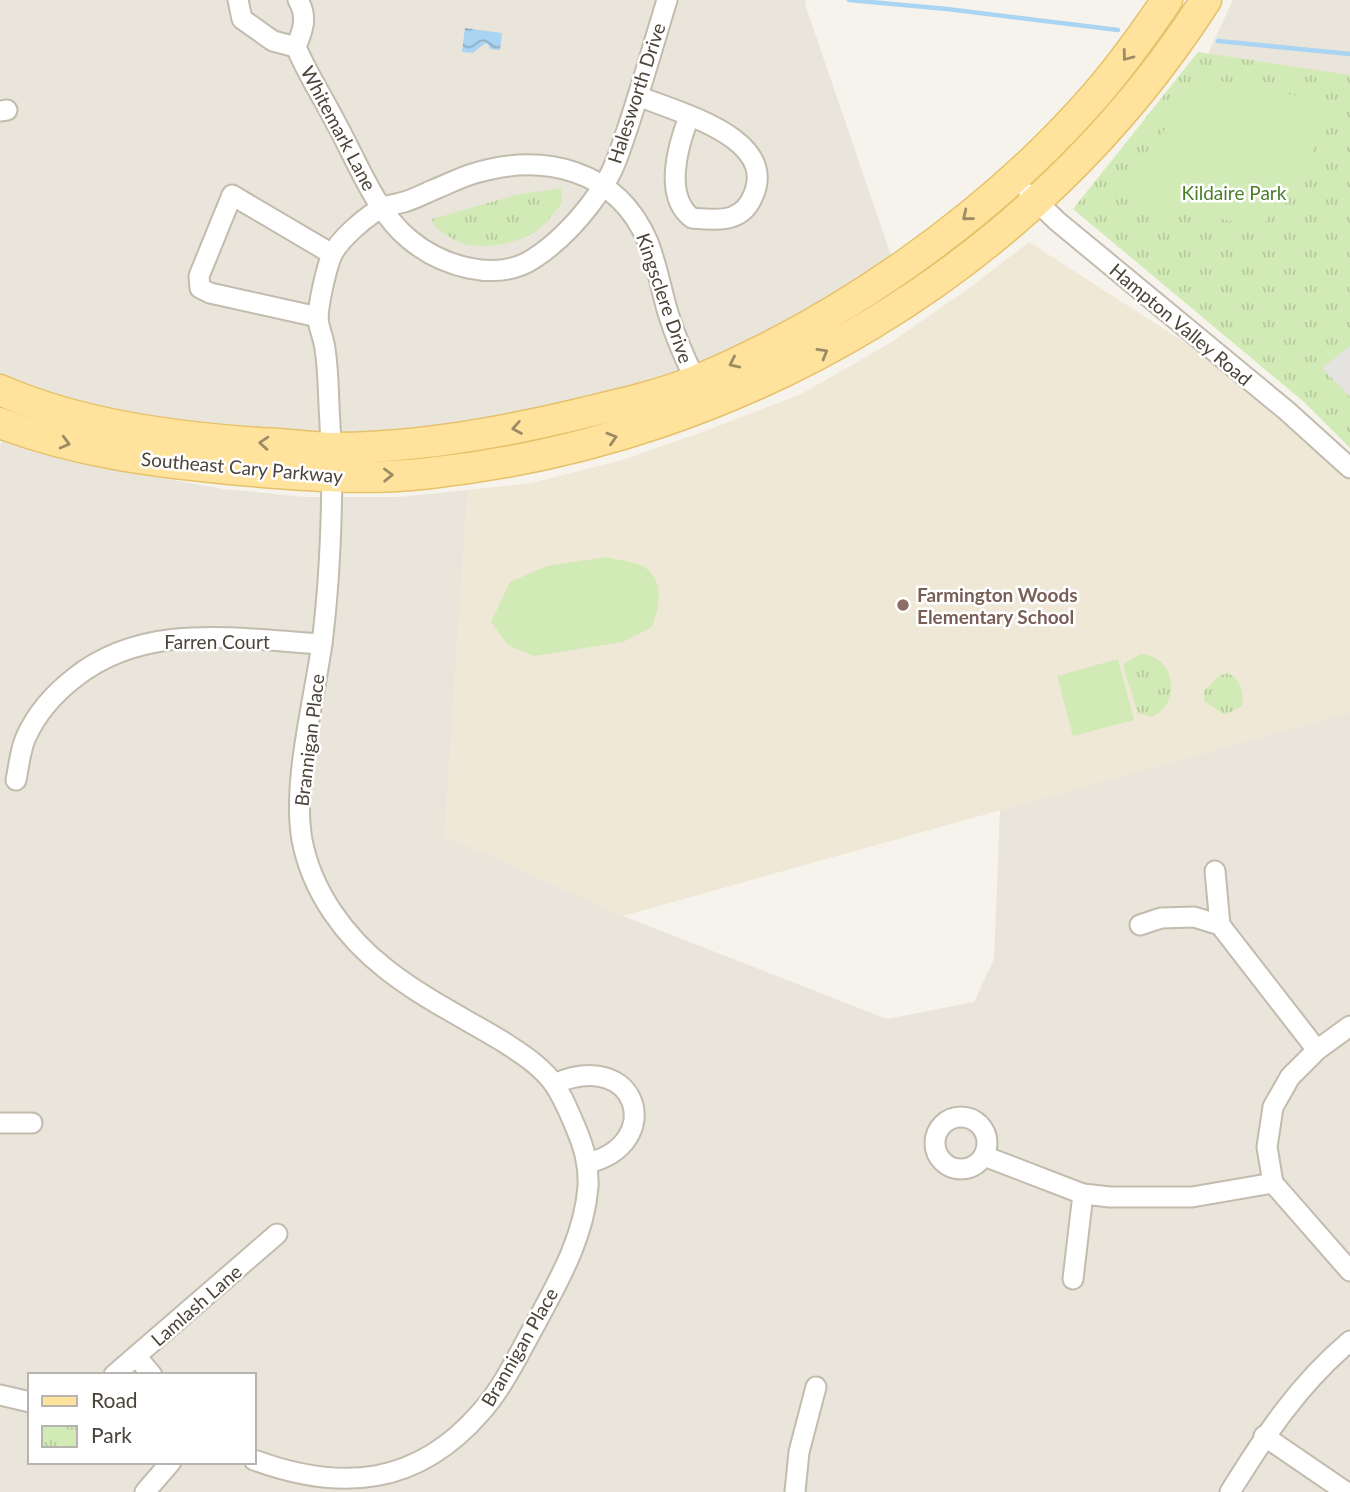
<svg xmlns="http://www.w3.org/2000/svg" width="1350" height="1492" font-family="Lato,sans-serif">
<defs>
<pattern id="park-tufts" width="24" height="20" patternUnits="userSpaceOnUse" patternTransform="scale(1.75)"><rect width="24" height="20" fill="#d2eab5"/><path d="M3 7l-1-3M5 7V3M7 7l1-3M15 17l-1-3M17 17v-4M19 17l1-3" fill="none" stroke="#b6ca9c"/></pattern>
<pattern id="water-waves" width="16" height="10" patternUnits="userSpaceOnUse" patternTransform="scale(1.75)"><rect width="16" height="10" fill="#a9d4f2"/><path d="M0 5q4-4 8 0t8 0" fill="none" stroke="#8caec5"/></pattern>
</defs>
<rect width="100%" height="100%" fill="#f6f3ec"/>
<g fill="#eae5da" fill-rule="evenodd">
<path d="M0,0H806L805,4L896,270L792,335L525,427L216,444L0,380Z"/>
<path d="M1233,0H1350V86L1205,60Z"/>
<path d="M2,441L132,473L224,489L307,497H399L468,490L445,835L623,916L887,1019L974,1002L994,959L1000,810L1350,712V1492H0V446ZM30,1375H254V1462H30Z"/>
</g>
<path fill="#efe8d6" d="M1029,242L1268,396L1350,468V712L623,916L445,835L468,490L532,483L622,460L708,430L801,394L890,343L972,286Z"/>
<g fill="url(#park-tufts)">
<path d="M1198,52L1350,75V448L1304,402L1073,209Z"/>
<path d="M561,188L562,203C555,211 548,222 540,228C521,243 487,250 464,244C454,241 444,233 435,227L432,219L516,195Z"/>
<path d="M1140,654C1175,655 1183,702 1152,717L1138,713L1124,670V664Z"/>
<path d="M1229,673C1241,682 1244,692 1242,706L1225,715L1204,701V691L1220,675Z"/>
</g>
<g fill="#d2eab5">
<path d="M1205,78L1334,103L1308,160L1261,228L1114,194Z"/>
<path d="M606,557C617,560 634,561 644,567C666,581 659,607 652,627L623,642L534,656L508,645L491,622L510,582L547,566Z"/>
<path d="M1118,659L1134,720L1073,736L1057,676Z"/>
</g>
<path fill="#e5e3e0" d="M1350,346V397L1322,368Z"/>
<path fill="url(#water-waves)" d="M465,28L502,33L500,50L490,49L488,44H484L473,53L462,52Z"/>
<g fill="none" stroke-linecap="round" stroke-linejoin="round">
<g stroke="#a9d4f2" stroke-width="4.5">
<path d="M849,0L947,9L1118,30"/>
<path d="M1218,41L1350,54"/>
</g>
<defs>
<g id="minor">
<path d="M238,0L242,19L273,41L296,47"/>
<path d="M298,0C308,17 303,30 296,47C307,73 323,98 336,123C357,161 375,211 409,239C441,266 496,283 533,259C560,242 586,213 603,186C615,169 621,147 628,127C642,85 654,43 667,0"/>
<path d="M638,96C679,113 786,139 750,202C738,223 714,220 692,218C663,196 678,145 689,117"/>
<path d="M0,111L7,110"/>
<path d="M1029,194L1057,221L1287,411L1350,468"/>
<path d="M318,317L210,293L200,288L199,276L232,195L332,254"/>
<path d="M16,780C19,766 20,750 26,737C36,715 54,694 73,679C144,621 237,639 322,644"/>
<path d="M1215,871L1220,925"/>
<path d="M1140,925L1161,918L1194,917L1220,925L1317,1050"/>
<path d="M1350,1026L1317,1050L1290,1077L1273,1107L1267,1147L1273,1183L1350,1271"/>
<path d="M554,1084C639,1047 666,1144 588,1163"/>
<circle cx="961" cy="1143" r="26"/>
<path d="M0,1123H32"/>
<path d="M984,1156L1083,1194L1110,1197H1192L1273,1183"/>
<path d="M1073,1279L1083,1194"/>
<path d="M137,1357L152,1375"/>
<path d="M114,1375L277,1234"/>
<path d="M0,1395L30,1402"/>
<path d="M1264,1436L1346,1492"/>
<path d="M254,1460C341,1492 417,1486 481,1412C504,1386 519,1353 536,1323C559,1280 584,1237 588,1187C589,1164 584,1147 575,1126C568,1110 562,1094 551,1080C537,1063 519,1052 502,1041C464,1018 421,997 386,969C345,937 312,892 302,840C292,782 314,702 322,643C330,581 332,516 332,454C332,443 330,433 330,423C328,398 329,374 325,349C324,339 319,329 318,319C318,305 326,270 331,257C338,240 367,215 384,207C390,205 397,204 404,202C414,199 424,194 433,190C446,185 459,178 472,174C543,152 617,169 648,242C657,265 661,289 668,313C675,336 685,359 696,381"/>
<path d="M145,1492L171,1462"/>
<path d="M795,1492L799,1452L816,1387"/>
<path d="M1230,1492C1266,1434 1298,1385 1350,1341"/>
</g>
<g id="primary">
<path d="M0,390C80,425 173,437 260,443C284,444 308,447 333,448C417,448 501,433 583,413C621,404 661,395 698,380C839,321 984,220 1086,106C1116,73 1142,37 1167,0"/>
<path d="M0,423C74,451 152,462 230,469C295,475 364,481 430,473C744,439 1035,267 1206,0"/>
</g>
</defs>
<use href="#minor" stroke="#c2bbae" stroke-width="23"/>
<use href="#primary" stroke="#e6c16a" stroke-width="33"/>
<use href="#minor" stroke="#fff" stroke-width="19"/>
<use href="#primary" stroke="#ffe39c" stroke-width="30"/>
</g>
<defs><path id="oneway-chevron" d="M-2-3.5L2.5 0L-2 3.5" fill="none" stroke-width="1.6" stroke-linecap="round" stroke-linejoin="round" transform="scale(1.75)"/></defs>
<g stroke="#9c8c66">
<use href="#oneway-chevron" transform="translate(1127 56) rotate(127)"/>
<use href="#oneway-chevron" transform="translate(967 216) rotate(141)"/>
<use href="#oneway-chevron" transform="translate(823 353) rotate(-30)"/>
<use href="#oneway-chevron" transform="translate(734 363) rotate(155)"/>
<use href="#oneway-chevron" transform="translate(517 428) rotate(170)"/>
<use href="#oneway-chevron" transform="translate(612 438) rotate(-17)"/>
<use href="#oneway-chevron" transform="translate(65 443) rotate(15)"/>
<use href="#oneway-chevron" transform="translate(264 443) rotate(-176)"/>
<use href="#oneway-chevron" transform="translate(388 475) rotate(-1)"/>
</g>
<circle fill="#8d6e63" stroke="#fff" stroke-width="2.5" cx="903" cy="605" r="7"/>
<g text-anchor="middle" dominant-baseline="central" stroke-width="5" stroke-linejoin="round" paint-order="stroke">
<g font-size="19" fill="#4b4439" stroke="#fff">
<text transform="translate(636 93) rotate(-72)">Halesworth Drive</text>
<text transform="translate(339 128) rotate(62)">Whitemark Lane</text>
<text transform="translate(665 298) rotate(71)">Kingsclere Drive</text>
<text transform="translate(1181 324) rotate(40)">Hampton Valley Road</text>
<text transform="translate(242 467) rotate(5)">Southeast Cary Parkway</text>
<text x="217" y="641">Farren Court</text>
<text transform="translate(309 740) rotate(-83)">Brannigan Place</text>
<text transform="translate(196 1305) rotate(-41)">Lamlash Lane</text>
<text transform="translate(519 1347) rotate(-60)">Brannigan Place</text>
</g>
<g font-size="19" fill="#4a7f2a" stroke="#fff">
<text x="1234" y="192">Kildaire Park</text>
</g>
<g font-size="19" font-weight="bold" fill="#785e54" stroke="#fff" text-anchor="start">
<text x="917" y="594">Farmington Woods<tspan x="917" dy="22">Elementary School</tspan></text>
</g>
</g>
<rect x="28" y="1373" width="228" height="91" fill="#ffffff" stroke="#b7b4b0" stroke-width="2"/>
<rect x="42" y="1396" width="35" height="10" fill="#ffe39c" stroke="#b7b4b0" stroke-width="2"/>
<text x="91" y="1408" font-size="21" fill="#4b4439">Road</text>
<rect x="42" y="1426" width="35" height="21" fill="url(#park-tufts)" stroke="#b7b4b0" stroke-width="2"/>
<text x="91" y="1443" font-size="21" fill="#4b4439">Park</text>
</svg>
